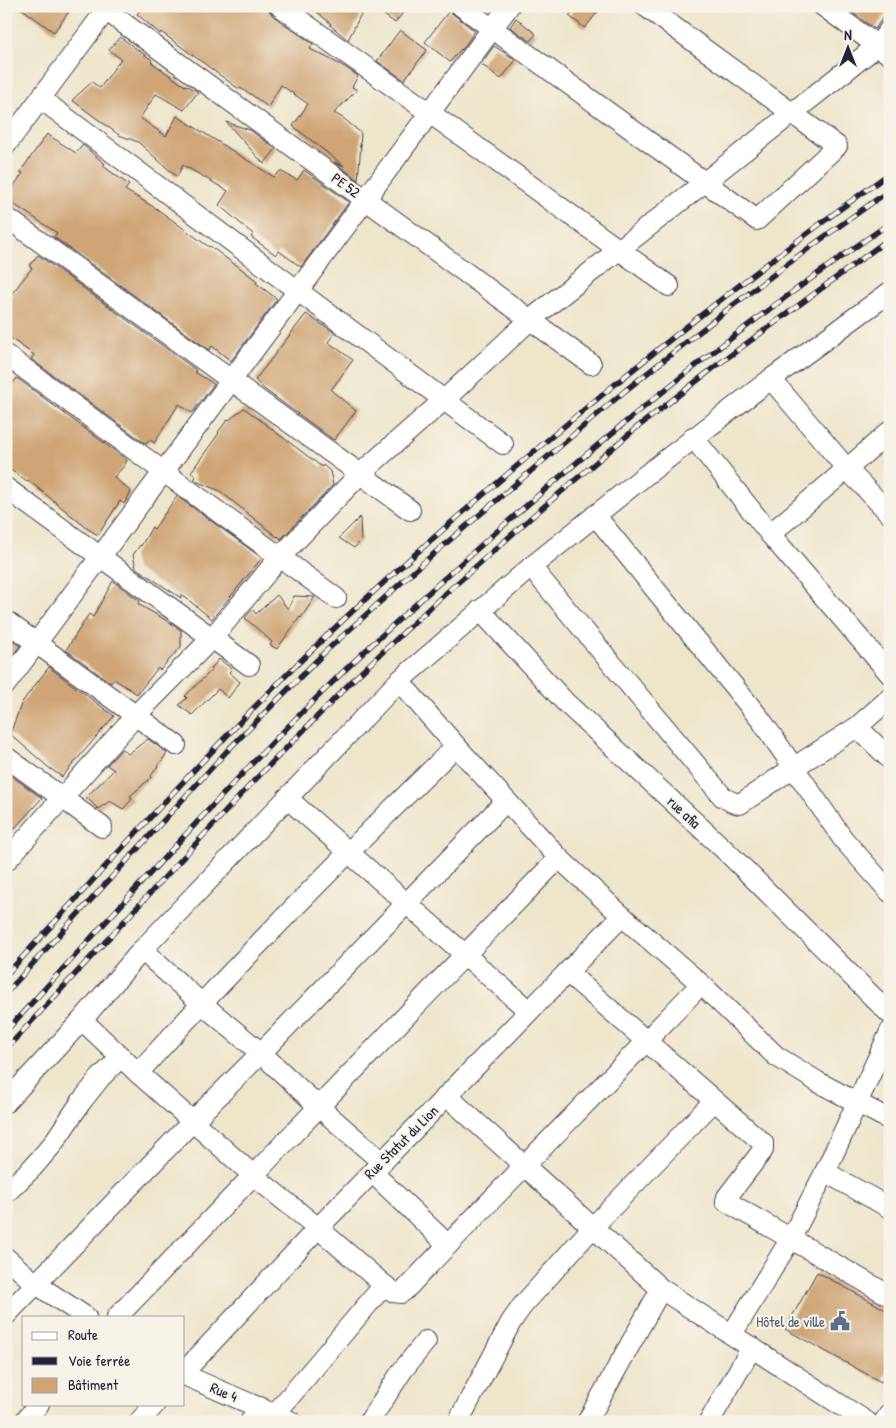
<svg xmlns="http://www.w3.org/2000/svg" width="896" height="1428" font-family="'Patrick Hand',sans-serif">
<rect width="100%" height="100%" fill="#f7f3e8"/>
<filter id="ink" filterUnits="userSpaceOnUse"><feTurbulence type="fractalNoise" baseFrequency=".02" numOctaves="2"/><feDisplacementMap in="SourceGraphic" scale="10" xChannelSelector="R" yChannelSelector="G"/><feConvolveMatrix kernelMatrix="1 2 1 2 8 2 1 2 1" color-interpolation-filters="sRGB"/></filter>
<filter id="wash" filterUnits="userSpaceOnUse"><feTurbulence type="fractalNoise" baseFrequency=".0096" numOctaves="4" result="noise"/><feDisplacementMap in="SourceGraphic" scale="20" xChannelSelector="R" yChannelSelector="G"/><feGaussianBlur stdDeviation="1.12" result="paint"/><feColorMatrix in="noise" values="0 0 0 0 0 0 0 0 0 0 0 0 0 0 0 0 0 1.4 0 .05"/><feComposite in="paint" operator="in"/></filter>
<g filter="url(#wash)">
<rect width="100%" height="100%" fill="#eee6cb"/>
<g id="blocks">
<g fill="#cfa577">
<path d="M18,6H73L54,32Z"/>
<path d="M143,6H265L273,16L313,44L310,49L345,67L358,76L352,87L357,90L334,113L343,118L361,133L360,147L361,144L358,180L334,162L344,166L293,126L308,104L281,85L268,107L252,95L240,88L239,89L161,32L160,34L137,14Z"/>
<path d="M310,6H365L348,40L330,25L331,24Z"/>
<path d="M372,6H408L395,23Z"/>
<path d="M577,6H602L585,28L569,16Z"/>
<path d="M843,6H890V7L875,29Z"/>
<path d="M449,11L475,31L462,50L461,49L450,62L425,42Z"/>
<path d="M516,18L536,34L530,41L510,27Z"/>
<path d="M400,30L427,50L404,80L377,61Z"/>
<path d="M120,37L152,60L151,62L185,86L186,85L198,92L184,110L156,94L140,118L166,136L177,116L274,177L280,171L297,180L304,170L349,202L301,267L279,251L276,255L251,237L253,234L219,205L228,191L183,165L177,177L138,142L119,135L72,100L92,82L100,88L121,59L109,50Z"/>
<path d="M494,46L516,60L501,79L481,64Z"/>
<path d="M226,122L250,130L276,149L264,164Z"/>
<path d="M47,134L76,153L83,145L105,164L103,166L129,185L125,190L157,209L209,247L210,246L234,264H235L257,281L256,283L277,299L231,361L212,346L209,350L54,237L57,233L6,199V197L23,173L20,172Z"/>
<path d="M38,255L196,370L195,372L214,384L192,413L179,404L154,443L150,440L146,444L31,359L34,355L6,335V301L32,268L29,266Z"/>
<path d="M306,314L335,333L328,342L353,360L331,390L356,411L334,440L264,389L255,380Z"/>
<path d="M17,378L127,460L124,466L114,477L131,492L124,504L120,501L98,535L88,529L28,480L27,481L6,467V392Z"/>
<path d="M244,408L322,467L323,465L330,471L333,485L281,539L278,536L277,537L220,491L198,482L194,479L196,477L191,472L219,433L218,432L228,419L229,420Z"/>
<path d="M177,496L262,558L212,619L181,594V598L136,568L133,555L140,545L141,546L152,527L154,529Z"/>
<path d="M360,517L361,541L354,548L339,538Z"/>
<path d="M113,581L140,601L138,604L169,622L181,630V647L160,670L158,668L137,694L114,679L111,683L66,650L89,614L93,617Z"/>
<path d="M277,595L288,609L294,596L315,597L301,618L300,617L277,649L270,645L272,642L245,618L252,609L256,614Z"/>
<path d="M6,636L20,646L6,664Z"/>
<path d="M219,659L232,669L229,672L240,682L228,698L218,689L192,715L179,705L187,698L185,696L212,670L211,669Z"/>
<path d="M49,667L114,716L62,777L48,767L10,734L22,702Z"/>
<path d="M148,739L167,753L151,776L152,777L130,796L132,799L123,809L110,801L98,809L86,797L114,770L107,765L122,749L128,754Z"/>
<path d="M6,772L42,798L6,838Z"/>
<path d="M817,1272L890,1312V1366L881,1382L785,1329Z"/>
</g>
</g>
</g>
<g filter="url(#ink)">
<use href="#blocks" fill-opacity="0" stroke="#413f51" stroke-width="1"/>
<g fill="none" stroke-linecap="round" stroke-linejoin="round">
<defs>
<g id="minor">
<path d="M100,6L591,364"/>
<path d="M280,6L430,113L669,286"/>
<path d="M461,6L757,220L837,146L645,6"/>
<path d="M823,6L890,55"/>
<path d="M41,99L503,444"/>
<path d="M6,145L109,6"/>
<path d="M6,217L410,510"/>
<path d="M6,355L164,472L336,598"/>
<path d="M771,379L847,469L890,514"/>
<path d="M693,437L770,534L890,674"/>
<path d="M6,488L249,665"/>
<path d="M595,515L761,720L843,839L890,892"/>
<path d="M770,534L847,469L890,431"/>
<path d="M531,567L723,797L732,802L740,804L793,768L857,727L890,698"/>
<path d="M480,610L565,702L728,853L890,1014"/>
<path d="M6,621L176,745"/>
<path d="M399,681L456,746L559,858L622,916L701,984L776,1056L818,1082L890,1120"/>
<path d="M6,684L509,6"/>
<path d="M857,727L890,759"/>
<path d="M6,757L102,827"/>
<path d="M287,798L529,1011"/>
<path d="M6,861L136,715L212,638L280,557L360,474L444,400L530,320L877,46L890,29"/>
<path d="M142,950L201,1003L261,1053L319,1107L382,1162"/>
<path d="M567,972L763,1143V1150L727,1197L726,1201L729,1203L890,1296"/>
<path d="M82,1020L138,1073L254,1176L318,1228L384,1285L394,1292L401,1293L405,1290C502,1187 603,1087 701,984"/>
<path d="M138,1073C240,960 347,853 456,746"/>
<path d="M447,1096L661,1289L867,1422"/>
<path d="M6,1102L82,1020L142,950L399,681L531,567L642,478L771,379L890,292"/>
<path d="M372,1172L448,1245"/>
<path d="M825,1172L890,1208"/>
<path d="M6,1193L33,1167L52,1145L81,1102L100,1078L121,1057"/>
<path d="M6,1258L36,1284L86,1317"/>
<path d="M6,1315L193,1121L261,1053L506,801"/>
<path d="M117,1317C265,1164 411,1009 559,858"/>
<path d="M732,1334L790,1240L825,1172L890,1032"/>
<path d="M184,1372L318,1228L622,916"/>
<path d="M184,1375L292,1422"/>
<path d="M275,1414L384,1285"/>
<path d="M24,1422L39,1404"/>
<path d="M139,1422L155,1404"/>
<path d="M250,1422L260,1407"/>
<path d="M369,1422L402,1371L426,1341"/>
<path d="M458,1422L511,1322L523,1305L592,1228L714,1101"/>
<path d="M587,1422L661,1289"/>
<path d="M709,1422L752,1347"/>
<path d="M884,1422L890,1413"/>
</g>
</defs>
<use href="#minor" stroke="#413f51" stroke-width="22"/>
<use href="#minor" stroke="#fff" stroke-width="20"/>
<defs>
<g id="rail">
<path d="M6,975C108,865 207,751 315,647C388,576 466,509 544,443C656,349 771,258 890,173"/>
<path d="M6,993L226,752L326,651L423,563L626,390L732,306L817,242L890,190"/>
<path d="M6,1031C118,910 226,785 345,670C391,626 439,583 487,540C615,427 749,319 890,223"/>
<path d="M6,1049L251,784L355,678L437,601L534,515L635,429L716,366L890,238"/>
</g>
</defs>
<use href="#rail" stroke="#22223b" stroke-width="5.5"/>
<use href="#rail" stroke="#f7f3e8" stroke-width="4" stroke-dasharray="11" stroke-linecap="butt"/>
</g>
</g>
<defs>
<symbol id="civic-bare" viewBox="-9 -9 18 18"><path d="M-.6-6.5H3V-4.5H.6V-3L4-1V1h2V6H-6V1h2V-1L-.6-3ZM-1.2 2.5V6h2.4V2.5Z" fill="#5c6f8a" stroke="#f7f3e8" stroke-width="2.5" paint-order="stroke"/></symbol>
</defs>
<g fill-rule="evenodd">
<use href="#civic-bare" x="826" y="1307" width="28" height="28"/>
</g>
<g text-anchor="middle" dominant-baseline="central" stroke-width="4.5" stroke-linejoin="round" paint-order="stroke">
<g font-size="15" fill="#22223b" stroke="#f7f3e8">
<text transform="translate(346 185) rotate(36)">PE 52</text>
<text transform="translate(684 812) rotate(43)">rue afia</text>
<text transform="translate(401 1142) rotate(-45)">Rue Statut du Lion</text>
<text transform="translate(224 1392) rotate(23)">Rue 4</text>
</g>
<g font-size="15" fill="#4e5e75" stroke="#f7f3e8" text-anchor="end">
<text x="825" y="1321">Hôtel de ville</text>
</g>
</g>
<rect width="896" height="1428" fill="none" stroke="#f7f3e8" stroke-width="25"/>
<rect x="22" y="1316" width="162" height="90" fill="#f7f3e8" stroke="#a29fa3"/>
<rect x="32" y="1332" width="25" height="8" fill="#ffffff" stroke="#a29fa3"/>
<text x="68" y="1340" font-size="15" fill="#22223b">Route</text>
<rect x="32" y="1357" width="25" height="8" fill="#22223b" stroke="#a29fa3"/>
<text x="68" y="1366" font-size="15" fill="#22223b">Voie ferrée</text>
<rect x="32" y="1378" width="25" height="15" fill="#cfa577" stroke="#a29fa3"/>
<text x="68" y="1390" font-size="15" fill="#22223b">Bâtiment</text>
<g transform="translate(848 48)" stroke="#f7f3e8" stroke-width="4" paint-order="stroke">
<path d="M0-4L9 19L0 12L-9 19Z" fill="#22223b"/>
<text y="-8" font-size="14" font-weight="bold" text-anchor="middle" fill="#22223b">N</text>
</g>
</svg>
